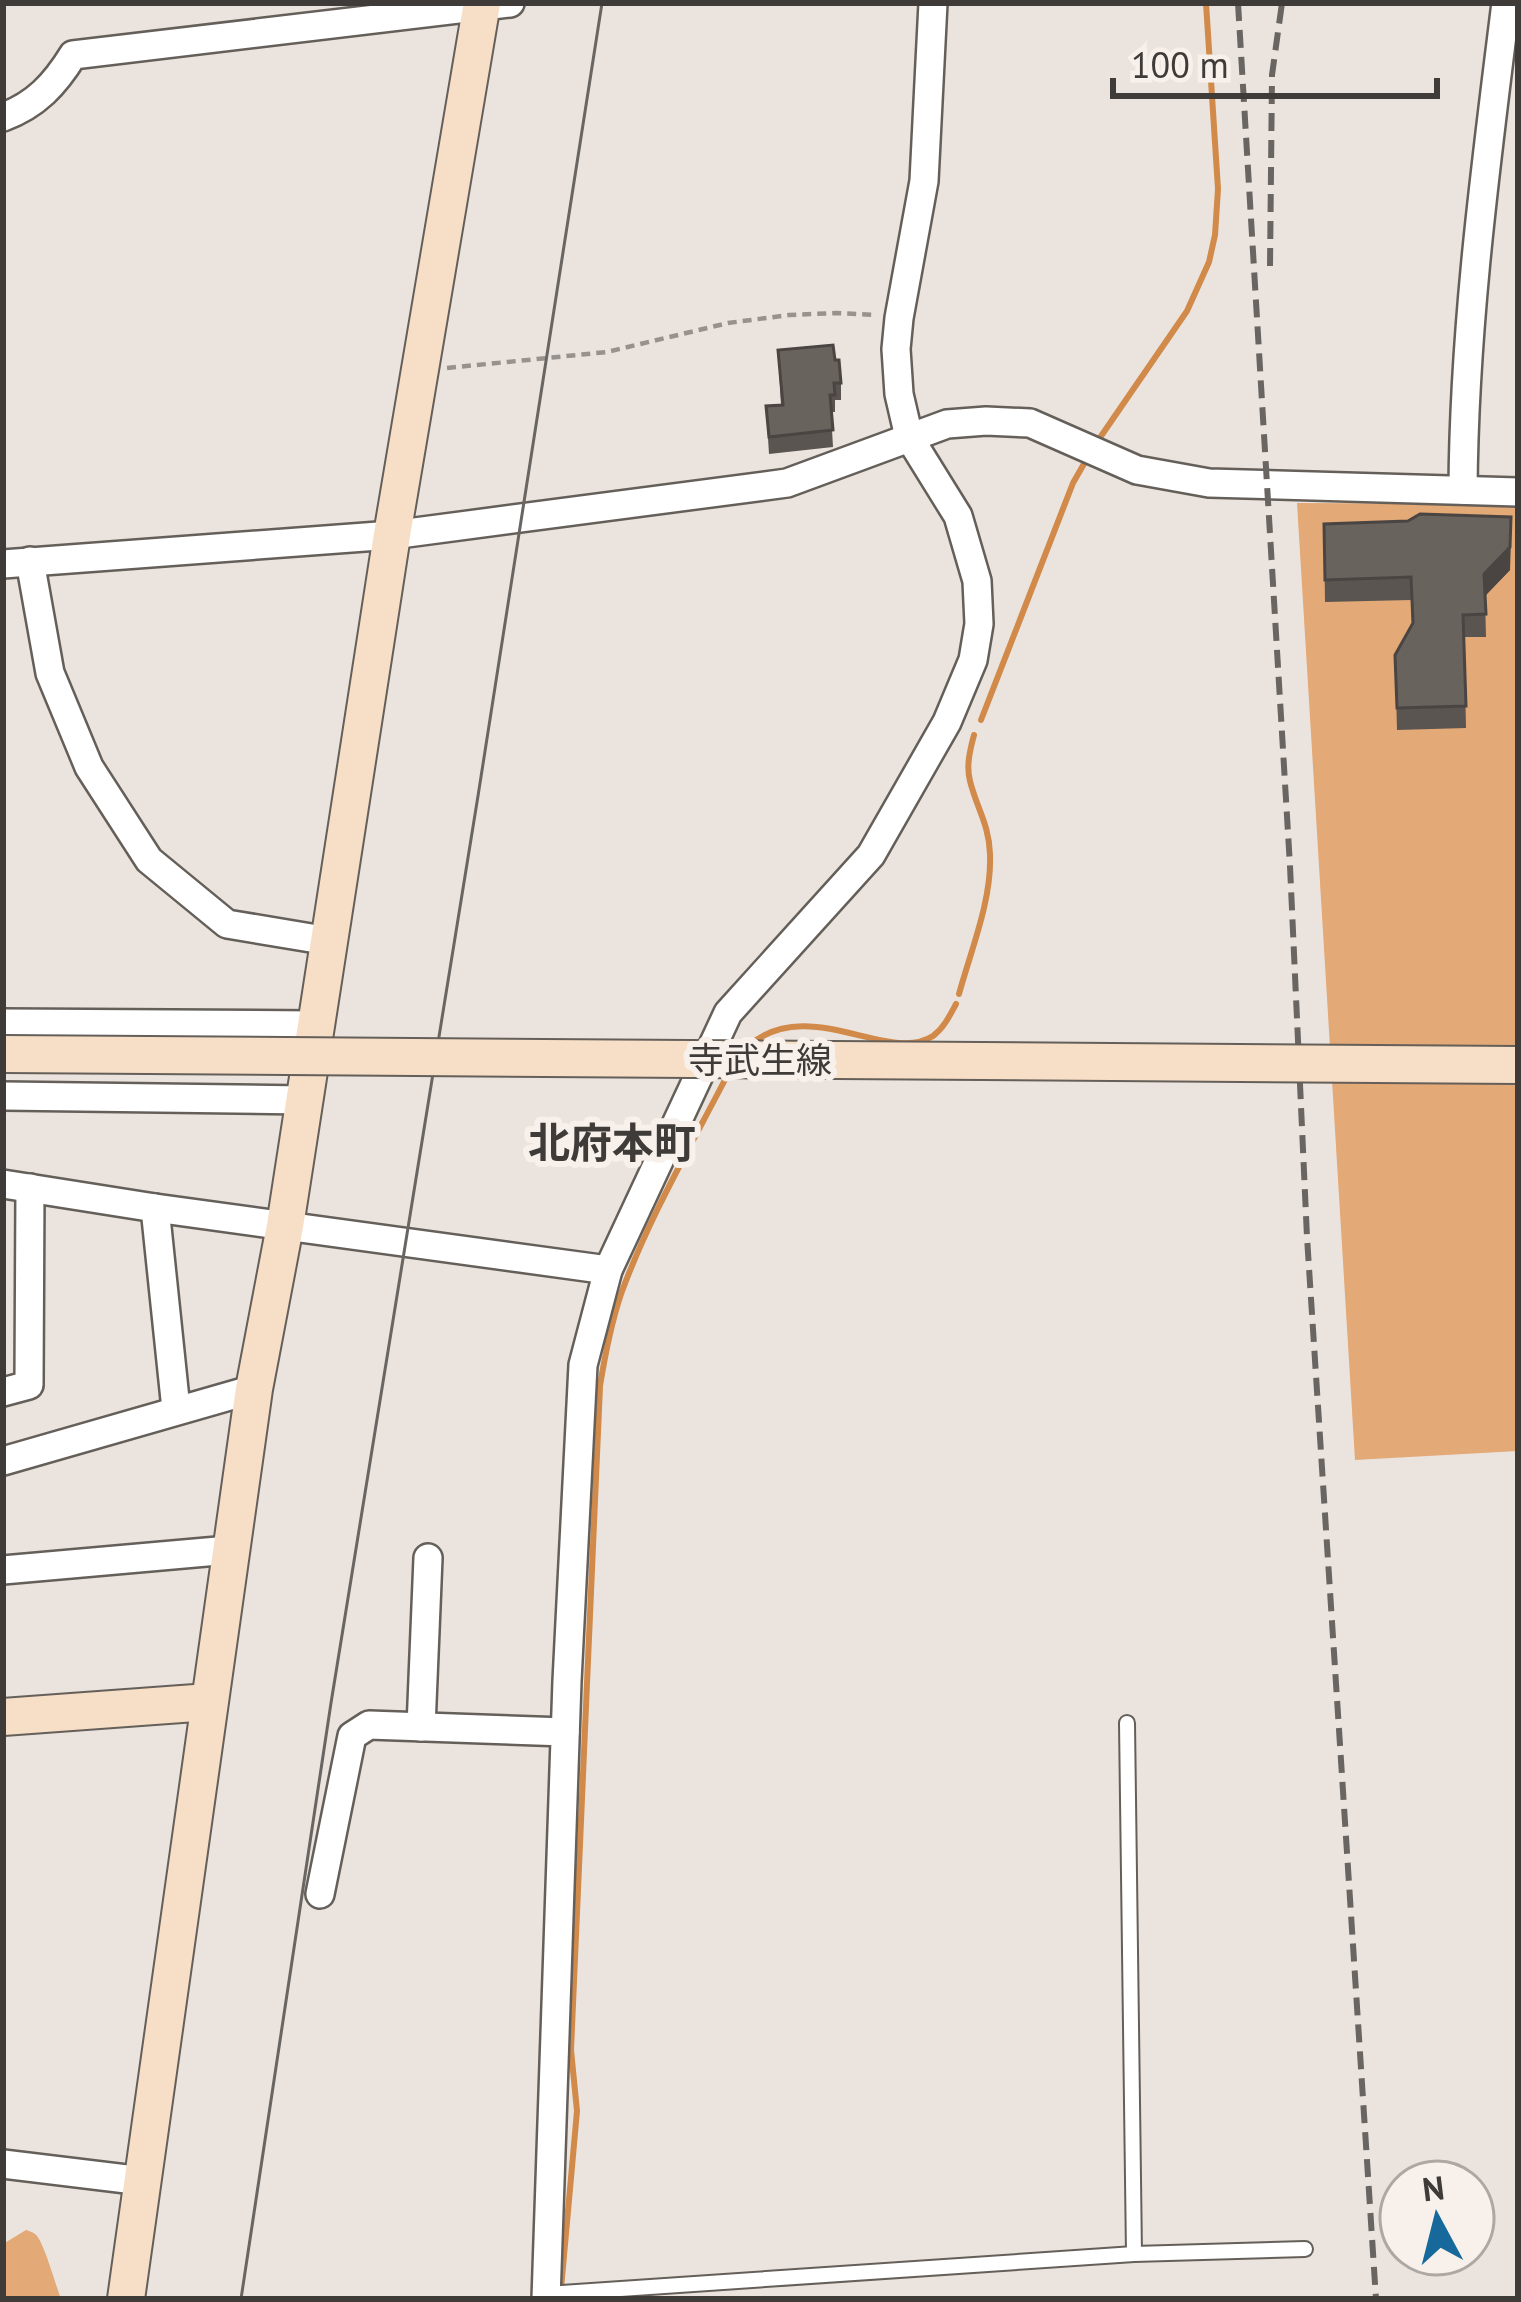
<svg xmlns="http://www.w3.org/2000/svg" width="1521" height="2302" font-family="'PT Sans','Noto Sans JP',sans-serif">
<rect width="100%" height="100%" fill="#ebe4de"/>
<g fill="#e3a977">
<path d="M1297,503L1518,504V1451L1355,1460Z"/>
<path d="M26,2230C29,2231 33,2232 35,2234C43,2239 56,2286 61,2299H3V2244Z"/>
</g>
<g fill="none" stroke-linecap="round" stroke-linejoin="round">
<g stroke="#d18a49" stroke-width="6">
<path d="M1097,442L1187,311L1209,262L1215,235L1218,189L1206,3"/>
<path d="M981,720L1073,483L1085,462"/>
<path d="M959,994C971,950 992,900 990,854C989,824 977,809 970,781C966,766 970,750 974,735"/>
<path d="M747,1047C808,993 888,1065 933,1036C944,1028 950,1015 956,1004"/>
<path d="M561,2289L577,2111L571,2050L600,1386C605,1355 611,1324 621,1294C649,1217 692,1144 729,1072"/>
</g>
<defs>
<g id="lane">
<path d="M1127,1723L1134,2254"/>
<path d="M547,2294L1134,2254L1305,2249"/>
</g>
<g id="street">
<path d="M3,117C36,105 55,84 73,55L510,3"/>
<path d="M1463,490C1464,327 1486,164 1506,3"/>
<path d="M30,561L50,673L89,767L149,860L227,924L329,941"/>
<path d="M3,564L392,535L787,483L947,424L986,421L1030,423L1137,470L1209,483L1518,492"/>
<path d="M3,1023L316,1025"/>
<path d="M3,1096L305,1100"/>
<path d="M3,1184L155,1208L608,1270"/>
<path d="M155,1208L176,1409"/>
<path d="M3,1392L29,1385L30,1188"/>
<path d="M3,1461L254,1389"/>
<path d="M3,1570L229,1550"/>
<path d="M421,1727L428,1558"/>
<path d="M320,1894L352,1736L369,1725L565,1732"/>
<path d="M3,2164L143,2181"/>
<path d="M546,2299L567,1681L583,1365L608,1270L728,1013L871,855L947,722L973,660L979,624L977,581L958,516L909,437L899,394L896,349L899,318L924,181L933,3"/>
</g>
<g id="secondary">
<path d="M3,1717L209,1702"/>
<path d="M126,2299L254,1389L285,1226L392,535L482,3"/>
</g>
</defs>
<use href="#lane" stroke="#655f5a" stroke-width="18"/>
<use href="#street" stroke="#655f5a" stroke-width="32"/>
<use href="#secondary" stroke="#655f5a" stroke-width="40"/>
<path stroke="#97928e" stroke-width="4.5" stroke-dasharray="9 6" stroke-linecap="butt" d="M447,368L607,352L728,323L789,315L837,313L875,315"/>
<use href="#lane" stroke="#fff" stroke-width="14"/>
<use href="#street" stroke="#fff" stroke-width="27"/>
<use href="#secondary" stroke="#f7dec6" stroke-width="36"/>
<path stroke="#696562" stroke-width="3" d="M241,2299L331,1703L478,796L602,3"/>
<g stroke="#696562" stroke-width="6" stroke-dasharray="18 9" stroke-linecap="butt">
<path d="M1238,3L1290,866L1307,1237L1376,2299"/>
<path d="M1270,266L1272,75L1282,3"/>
</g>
<defs>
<path id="secondary-bridge" d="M3,1054L1518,1065"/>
</defs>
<use href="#secondary-bridge" stroke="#655f5a" stroke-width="40" stroke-linecap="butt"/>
<use href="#secondary-bridge" stroke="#f7dec6" stroke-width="36"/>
</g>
<g fill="#5a5551">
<path d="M778,350L835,360L841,383V400H835V412H831L833,447L769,454L766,406L781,405Z"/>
<path d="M1324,524L1510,570L1485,596L1486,637H1464L1466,728L1397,730L1395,655L1412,624L1411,600L1325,602Z"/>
</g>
<path fill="#4a4542" d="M1511,540L1510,570L1484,597V574Z"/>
<g fill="#69635e" stroke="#4a4542" stroke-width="3">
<path d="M833,345L835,360H839L841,383H834L835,395H830L833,430L769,437L766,406L783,405L778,350Z"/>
<path d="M1420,514L1511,517L1510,547L1484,574L1486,614L1463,615L1466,706L1397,708L1395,655L1413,623L1411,577L1325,580L1324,524L1408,521Z"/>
</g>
<g text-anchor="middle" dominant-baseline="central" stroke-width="12" stroke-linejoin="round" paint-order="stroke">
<g font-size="36" fill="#3e3b39" stroke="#f8f1eb">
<text x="760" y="1059">寺武生線</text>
</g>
<g font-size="42" font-weight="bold" fill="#3e3b39" stroke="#f8f1eb">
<text x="612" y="1142">北府本町</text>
</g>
</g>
<rect width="1521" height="2302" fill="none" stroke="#3e3b39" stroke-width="12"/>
<g transform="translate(1437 2218) rotate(353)"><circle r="57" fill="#f8f1eb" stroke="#aea8a4" stroke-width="3"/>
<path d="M0-9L21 45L0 30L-21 45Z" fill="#17699b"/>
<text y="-18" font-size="33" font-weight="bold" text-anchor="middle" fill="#3e3b39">N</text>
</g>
<path d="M1113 78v18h324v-18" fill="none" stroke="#3e3b39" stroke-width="6"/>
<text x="1131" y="78" font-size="36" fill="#3e3b39" stroke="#f8f1eb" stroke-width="9" paint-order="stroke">100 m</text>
</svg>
